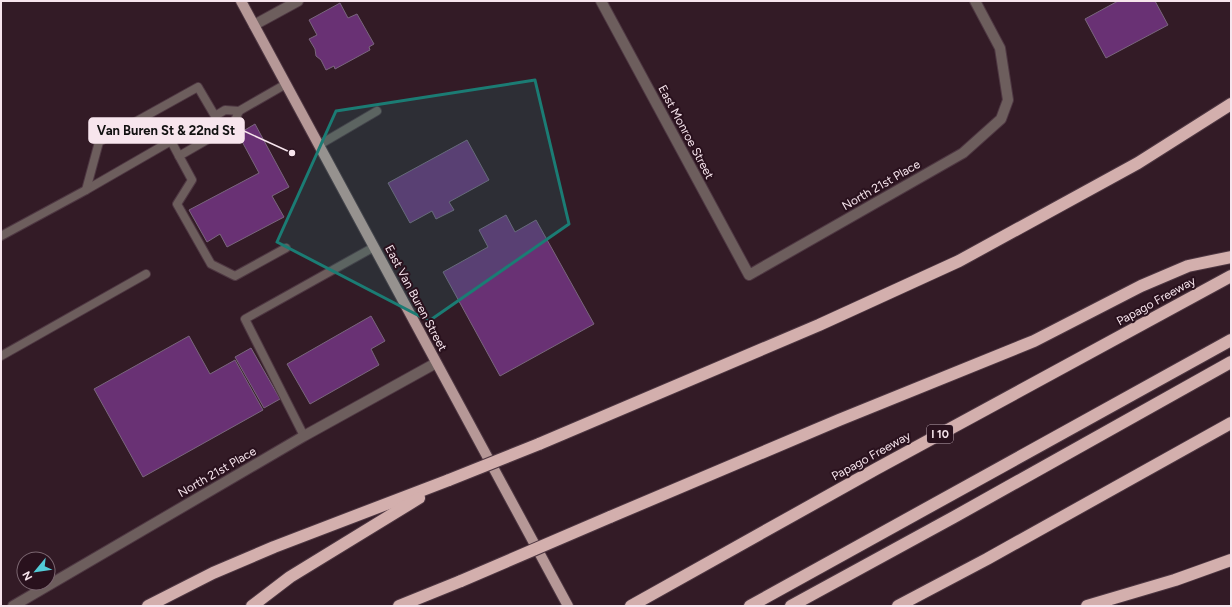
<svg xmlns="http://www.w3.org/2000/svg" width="1232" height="607" font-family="Figtree,sans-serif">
<rect width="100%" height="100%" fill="#331b26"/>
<g fill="#693174" stroke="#7a667d">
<path d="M1118,1H1155L1168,25L1106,58L1085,19Z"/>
<path d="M340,3L348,18L357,14L374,44L369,47L370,50L335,69L334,66L326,70L321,60L316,56L315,49L309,39L317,35L309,20Z"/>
<path d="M255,124L289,187L272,196L284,217L227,247L220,234L207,242L189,210L259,173L238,134Z"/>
<path d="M467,140L489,180L449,202L454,210L436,219L432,211L410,223L388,183Z"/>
<path d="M506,215L515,232L536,220L594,324L500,376L443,272L488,247L479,230Z"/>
<path d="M371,316L385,341L371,349L379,365L310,404L287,364Z"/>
<path d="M189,336L210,374L235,360L263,410L143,477L94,389Z"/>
<path d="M251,348L280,399L264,408L235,357Z"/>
</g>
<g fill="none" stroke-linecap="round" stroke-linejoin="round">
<defs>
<g id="service">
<path d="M286,84L239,111L233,125L179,156L192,180L177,204L211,264L235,276L286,248"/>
<path d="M319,145L377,111"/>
<path d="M86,190L171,141L179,156"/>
<path d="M1,236L86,190L99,142L198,87L215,116L225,110L239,111"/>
<path d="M1,356L146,274"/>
<path d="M304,436L245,319L374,247"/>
</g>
<g id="minor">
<path d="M601,1L749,275L963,153L1001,119L1008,100L1000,48L975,1"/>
<path d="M254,25L298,1"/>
<path d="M13,606L304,436L436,363"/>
</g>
<path id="primary" d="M241,1L568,606"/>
<g id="motorway">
<path d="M539,444L819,325L959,261L1138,163L1231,104"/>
<path d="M610,517L839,420L1034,341L1141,286L1188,266L1231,257"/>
<path d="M148,606L213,573L274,547L449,480"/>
<path d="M252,606L290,577L419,498"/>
<path d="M399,606L461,581"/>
<path d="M631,606L876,469L1231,276"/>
<path d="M750,606L1231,340"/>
<path d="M791,606L954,517L1231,362"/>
<path d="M898,606L987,559L1231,423"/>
<path d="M1087,606L1175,580L1231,560"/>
</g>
</defs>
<use href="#service" stroke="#4e3742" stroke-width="10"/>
<use href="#minor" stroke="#4e3742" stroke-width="12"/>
<use href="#primary" stroke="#4e3742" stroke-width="12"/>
<use href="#motorway" stroke="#4e3742" stroke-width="14"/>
<use href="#service" stroke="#6d5e5d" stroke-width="8"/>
<use href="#minor" stroke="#6d5e5d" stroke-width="10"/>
<use href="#primary" stroke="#b69897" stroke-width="10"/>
<use href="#motorway" stroke="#d3afad" stroke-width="12"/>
<defs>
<g id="motorway-bridge">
<path d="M449,480L539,444"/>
<path d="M461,581L610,517"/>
</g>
</defs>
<use href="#motorway-bridge" stroke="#4e3742" stroke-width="14" stroke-linecap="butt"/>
<use href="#motorway-bridge" stroke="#d3afad" stroke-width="12"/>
</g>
<path fill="#1b7c74" fill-opacity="0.2" stroke="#1b7c74" stroke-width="3" stroke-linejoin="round" d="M535,80L569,224L429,321L277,242L336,111Z"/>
<g text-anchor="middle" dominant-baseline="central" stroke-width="4" stroke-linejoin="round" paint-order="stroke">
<rect fill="#29111d" stroke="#b9a5af" stroke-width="1" x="927" y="425" width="26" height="18" rx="3"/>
<g font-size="11" font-weight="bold" fill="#f7e5ed">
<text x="940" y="434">I 10</text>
</g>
<g font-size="12" fill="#f7e5ed" stroke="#29111d">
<text transform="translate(686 132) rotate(62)">East Monroe Street</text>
<text transform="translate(881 185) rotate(-30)">North 21st Place</text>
<text transform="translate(416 298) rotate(62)">East Van Buren Street</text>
<text transform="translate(1156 301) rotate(-29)">Papago Freeway</text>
<text transform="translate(871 456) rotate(-29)">Papago Freeway</text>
<text transform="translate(217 472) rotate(-30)">North 21st Place</text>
</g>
</g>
<path fill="none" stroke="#f7e5ed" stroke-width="1.5" d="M292 153L244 131"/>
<circle fill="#f7e5ed" stroke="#29111d" stroke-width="1.5" cx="292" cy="153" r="4"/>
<rect fill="#f7e5ed" stroke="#f7e5ed" stroke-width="1.5" x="89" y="118" width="155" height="25" rx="4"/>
<g font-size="13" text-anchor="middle" font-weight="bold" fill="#111">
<text x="166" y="135">Van Buren St &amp; 22nd St</text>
</g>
<rect width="1232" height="607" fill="none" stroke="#f7e5ed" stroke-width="4"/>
<g transform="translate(36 571) rotate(241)"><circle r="19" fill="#29111d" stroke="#7b6670"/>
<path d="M0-3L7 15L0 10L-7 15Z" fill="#52cbd7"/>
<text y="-6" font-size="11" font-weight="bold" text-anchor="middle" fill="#f7e5ed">N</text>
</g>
</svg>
